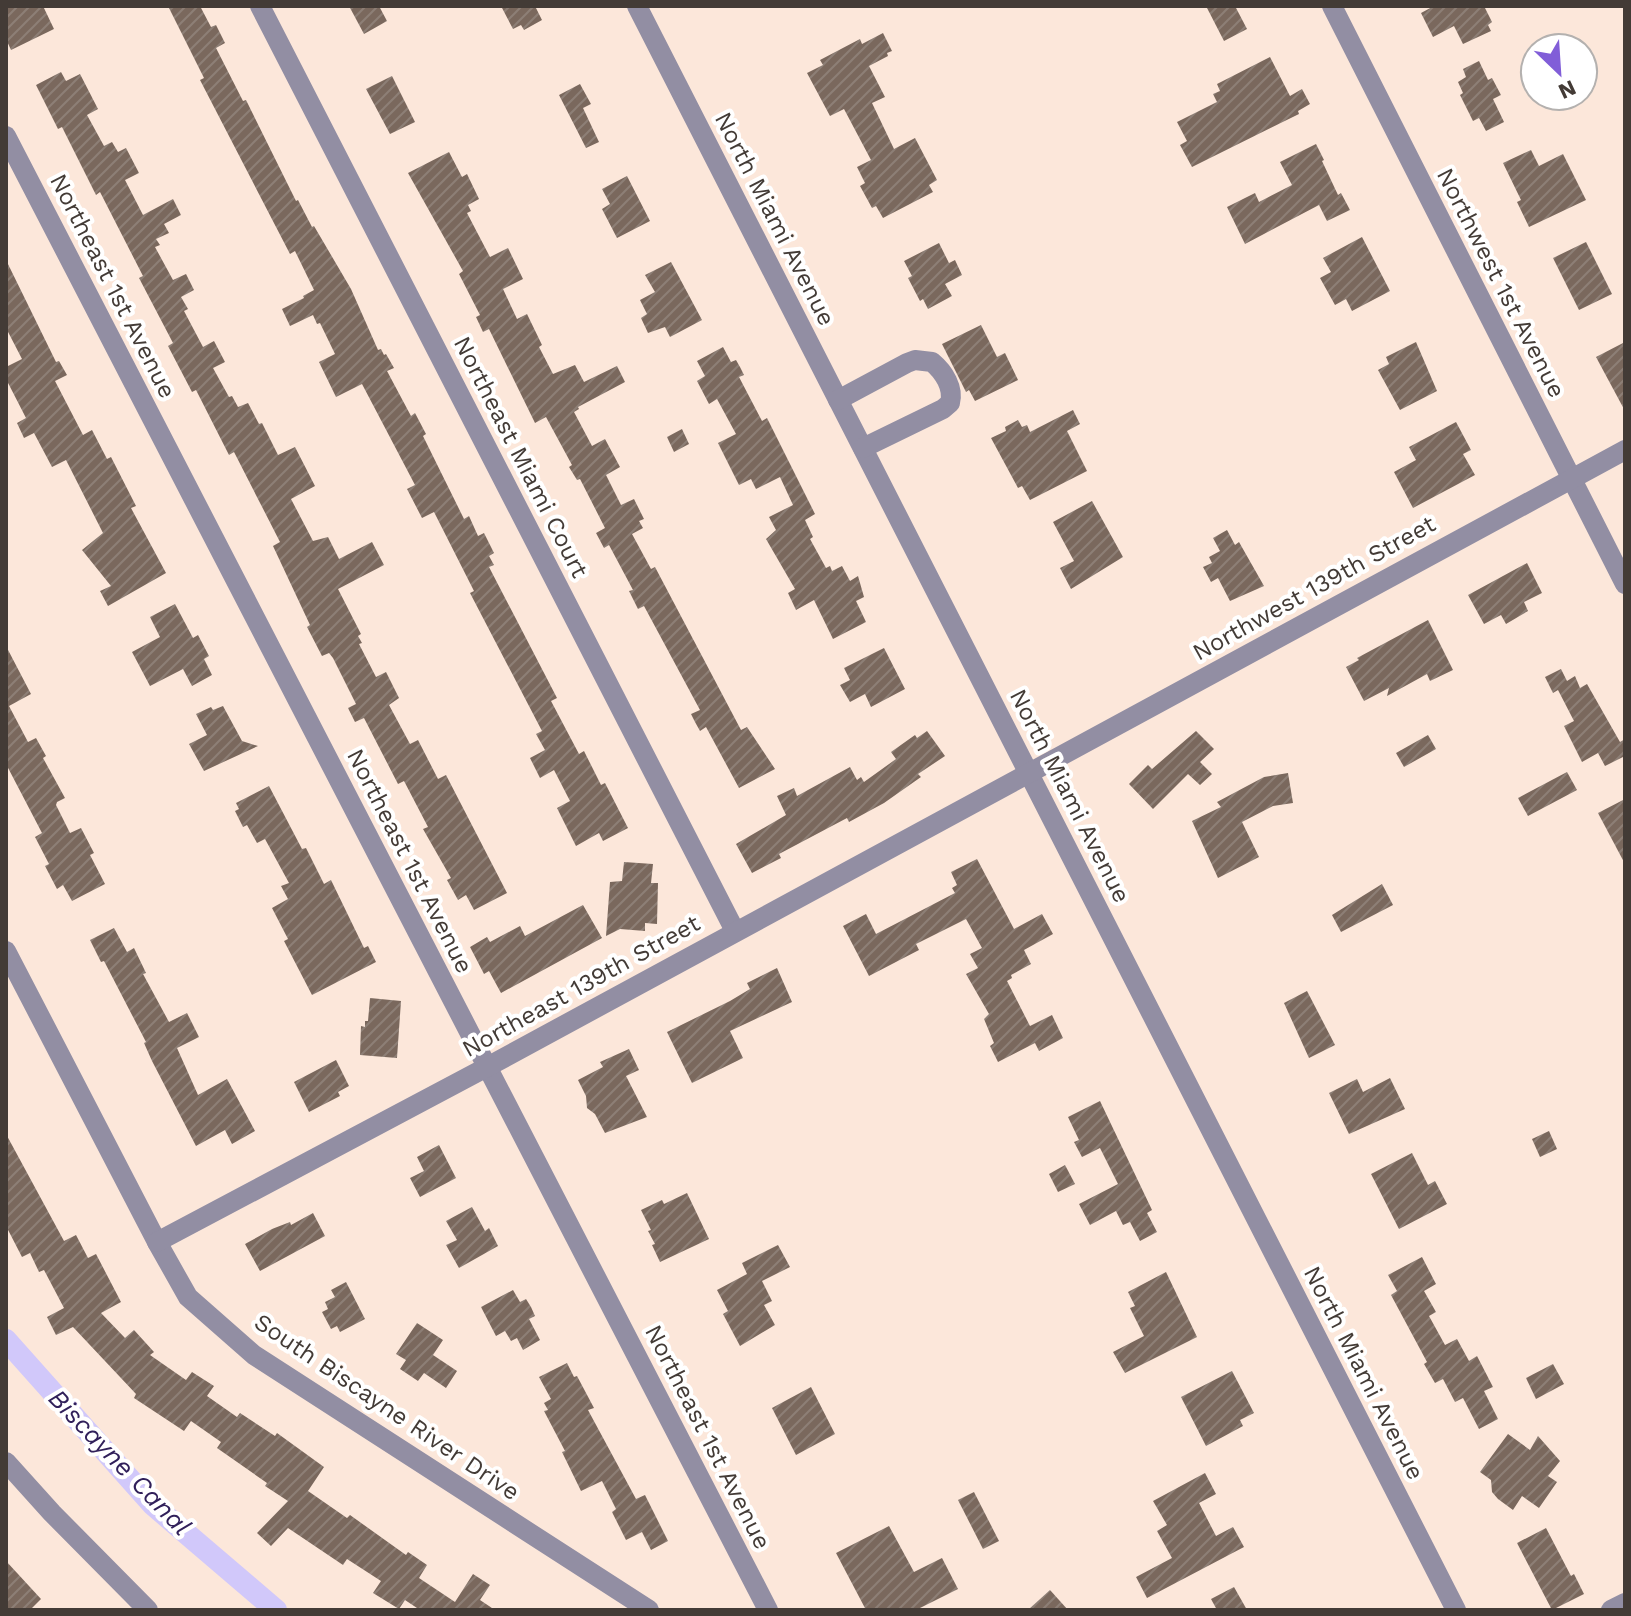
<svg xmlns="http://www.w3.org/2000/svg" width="1631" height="1616" font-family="'Work Sans',sans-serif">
<defs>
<pattern id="building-hatch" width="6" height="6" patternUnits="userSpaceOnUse" patternTransform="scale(2)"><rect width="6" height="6" fill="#7a685d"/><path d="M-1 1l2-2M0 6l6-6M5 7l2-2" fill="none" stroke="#8d7f76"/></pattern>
</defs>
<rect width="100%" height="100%" fill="#fce7da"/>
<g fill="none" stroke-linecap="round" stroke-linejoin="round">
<path stroke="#d1c8fa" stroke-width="22" d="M6,1340L153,1505L276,1610"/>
</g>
<g fill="url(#building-hatch)">
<path d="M6,6H43L54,29L11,50L6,39Z"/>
<path d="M168,6H200L211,27L216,25L225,43L216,48L243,101L246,100L296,201L298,200L312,227L314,226L351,289L378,350L381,349L384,355L386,354L394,368L387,371L411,416L415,413L426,434L423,436L464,519L469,516L478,536L484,533L494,553L489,556L494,565L489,567L557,698L551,701L579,754L584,751L601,785L605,783L628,828L603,841L599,833L576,846L557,808L570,801L554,770L540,778L530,758L545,750L536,734L542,731L470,593L474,591L434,512L422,518L407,489L415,485L362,384L336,397L319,362L335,354L320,323L317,324L313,315L290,326L282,309L304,298L303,296L314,290L295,251L290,254L200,80L204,78Z"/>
<path d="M349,6H379L387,21L364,34Z"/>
<path d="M501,6H535L542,20L524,30L521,25L513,29Z"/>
<path d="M1206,6H1235L1247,29L1224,41Z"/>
<path d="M1434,6H1484L1492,22L1488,25L1491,31L1463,44L1454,26L1433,37L1421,13Z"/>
<path d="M883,33L892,51L887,53L888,56L869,66L885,97L872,103L894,149L915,138L937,180L929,185L933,192L883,218L876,206L872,208L860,186L865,183L857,167L871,160L844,109L830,116L807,73L823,65L820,60L860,39L862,44Z"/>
<path d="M1270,57L1290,96L1302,89L1310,104L1298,111L1299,114L1192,167L1180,145L1187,141L1177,122L1217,102L1213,94L1220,91L1217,84Z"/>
<path d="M1479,61L1488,80L1492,78L1501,95L1493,99L1504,122L1486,131L1479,118L1473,121L1460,95L1463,93L1458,82L1466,77L1463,69Z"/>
<path d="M61,72L66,81L80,74L98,109L87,115L104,146L112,142L118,152L126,148L139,173L125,180L143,215L173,199L181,215L164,224L169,233L156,239L160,245L155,247L173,280L186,274L194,290L181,297L188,309L184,311L203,347L214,341L225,362L213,368L229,397L232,396L238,407L248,403L259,424L262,423L278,455L295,447L315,486L291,499L313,541L328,537L339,559L372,542L384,565L338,589L361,634L358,636L362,643L359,644L376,677L386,672L399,698L389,705L410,744L418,740L438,779L446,775L507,893L474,910L466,895L458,900L447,880L451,878L423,829L428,827L404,781L398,784L364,718L355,722L348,708L356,704L333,658L329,653L322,656L307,627L310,625L273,546L280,542L234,452L229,455L196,390L192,392L168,346L173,343L139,278L143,276L100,192L96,195L62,127L58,129L36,85Z"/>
<path d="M392,76L415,122L390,134L366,89Z"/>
<path d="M580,84L591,104L583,108L599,142L586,148L559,95Z"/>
<path d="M1316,144L1324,160L1322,161L1338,195L1341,193L1350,210L1327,221L1319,205L1245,244L1227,207L1255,193L1259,202L1292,185L1280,162Z"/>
<path d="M1531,150L1539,166L1563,154L1586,200L1529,227L1517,202L1521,200L1503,163Z"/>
<path d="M449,152L462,177L467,174L479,199L468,205L471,211L467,213L490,257L508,248L523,279L503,289L517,319L527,314L542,345L539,347L553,374L575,365L584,382L617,366L625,382L578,407L579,409L574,412L592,446L605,439L620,467L606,475L621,505L634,499L644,519L639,521L643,528L632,534L651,569L655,567L741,730L747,727L775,769L739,788L706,727L700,731L695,722L691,714L700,710L644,606L638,609L629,591L633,590L609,545L604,548L596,533L605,528L580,479L577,480L569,467L572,465L546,417L535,423L489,329L483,332L476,317L480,315L459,274L463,271L408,173Z"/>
<path d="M627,176L650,221L617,238L602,209L610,204L602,189Z"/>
<path d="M1362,237L1390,291L1352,311L1346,299L1335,305L1320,278L1331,272L1323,258Z"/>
<path d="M1586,242L1612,294L1579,310L1553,258Z"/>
<path d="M939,243L949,263L955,260L962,275L945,284L952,296L928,309L923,299L920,301L908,278L912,276L904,261Z"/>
<path d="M6,260L56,362L59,361L67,375L55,381L83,435L92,430L107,459L111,457L136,506L131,508L166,573L108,606L100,591L111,586L82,550L103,533L66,460L52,467L34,433L24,438L17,423L26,418L6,379V367L22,359L6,328Z"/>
<path d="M671,262L702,320L670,337L665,327L648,333L641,318L647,314L640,300L655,292L645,275Z"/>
<path d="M981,325L997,357L1005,353L1018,380L975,401L969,390L966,392L942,344Z"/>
<path d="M1416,342L1437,391L1400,410L1378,370L1389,364L1386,357Z"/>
<path d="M1625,342V411L1596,357Z"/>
<path d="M723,347L731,362L736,360L740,367L744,375L739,377L762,421L767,418L815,514L805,520L813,537L810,539L826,568L830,566L832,571L842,566L850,581L858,576L864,597L856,601L866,622L833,639L814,600L796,610L788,593L795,589L766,539L776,530L769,517L793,505L780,477L756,489L751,479L739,485L718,443L736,434L717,399L709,404L697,381L705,376L697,361Z"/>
<path d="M1073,410L1080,424L1067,431L1087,471L1030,500L1022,486L1018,488L991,438L1006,431L1005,427L1018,420L1022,427L1027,425L1030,432Z"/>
<path d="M1456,422L1471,450L1463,454L1475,475L1413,508L1394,472L1416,460L1409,447Z"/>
<path d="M682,429L689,444L674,452L667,437Z"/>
<path d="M1092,501L1123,557L1071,589L1060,568L1074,561L1053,522Z"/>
<path d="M1227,530L1235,545L1239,542L1264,586L1230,601L1218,578L1211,582L1203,567L1212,563L1209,557L1220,551L1213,538Z"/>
<path d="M1527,563L1542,593L1524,602L1528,611L1506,624L1501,615L1484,624L1468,595Z"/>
<path d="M175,604L193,638L198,635L209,656L204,659L212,675L192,686L183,669L150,686L132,652L160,637L150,617Z"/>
<path d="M1428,620L1453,670L1430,681L1427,674L1387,696L1389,688L1364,701L1346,667L1359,660L1357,658Z"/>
<path d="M6,646L31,694L9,706L28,742L36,738L46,756L43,758L65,798L57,802L56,805L70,833L81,828L94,853L90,855L105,884L72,901L63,885L57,889L45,866L49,864L35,837L42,833L6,764Z"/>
<path d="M884,648L905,689L871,707L865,694L850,702L840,685L850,680L844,668Z"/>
<path d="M1561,669L1567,681L1575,676L1580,688L1587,684L1620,742L1625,739V756L1605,766L1598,753L1582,762L1564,726L1574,721L1558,690L1553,693L1545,677Z"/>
<path d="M223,706L242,741L258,746L204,771L189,744L207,735L196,714L211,707L213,710Z"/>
<path d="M927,731L945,756L918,774L921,777L884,803L849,822L847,818L779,854L781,858L752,873L736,844L786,815L777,796L794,788L797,796L850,767L857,780L861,777L864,782L896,759L891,752L915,735L917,738Z"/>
<path d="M1196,731L1214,749L1200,762L1212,774L1200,785L1188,774L1153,809L1129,784L1148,765L1152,769Z"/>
<path d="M1428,735L1436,749L1404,767L1396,753Z"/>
<path d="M1567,772L1577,790L1528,816L1518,798Z"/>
<path d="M1288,773L1293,803L1273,806L1242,822L1259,857L1218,878L1192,821L1221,807L1217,802L1264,777Z"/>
<path d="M269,786L302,849L306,848L324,884L331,880L364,948L368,946L376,962L312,995L284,941L288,939L272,908L288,899L281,886L289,883L265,839L257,843L247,825L243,827L235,811L239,809L236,803Z"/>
<path d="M1625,799V864L1598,813Z"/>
<path d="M977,859L1014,929L1042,914L1053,934L1024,950L1031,964L1011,975L1012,978L1007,981L1030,1026L1052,1015L1063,1038L1039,1051L1035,1043L998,1062L990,1046L994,1043L984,1019L989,1014L966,974L978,968L970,954L982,948L966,919L916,944L919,950L869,976L843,926L866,914L876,934L955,893L952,888L957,885L951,872Z"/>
<path d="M624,862L653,864L651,883H658L657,924L645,923V931L620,929L606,936L610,882L622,881Z"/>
<path d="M1382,884L1393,905L1341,932L1332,915Z"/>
<path d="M583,905L602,938L501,993L489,971L484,974L470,947L487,937L490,942L520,926L525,936Z"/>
<path d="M114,928L127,952L134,948L146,973L143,974L169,1022L187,1013L199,1037L177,1048L198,1095L227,1079L255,1131L232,1144L225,1130L196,1146L152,1061L144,1043L146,1042L104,961L101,962L90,940Z"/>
<path d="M777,968L792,1002L730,1031L743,1058L692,1083L667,1032L730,1001L750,989L747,983Z"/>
<path d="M1307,991L1335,1045L1309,1058L1284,1003Z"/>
<path d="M370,998L401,1001L397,1058L360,1055L361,1026L365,1027V1021H368Z"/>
<path d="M629,1049L639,1070L626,1076L647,1117L605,1133L595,1114L587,1108L586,1096L578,1080L603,1067L600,1062Z"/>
<path d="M336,1060L349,1086L338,1092L340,1096L309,1112L294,1082Z"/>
<path d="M1390,1078L1405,1109L1349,1134L1329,1093L1357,1079L1363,1092Z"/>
<path d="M1100,1101L1152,1210L1147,1213L1157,1232L1140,1241L1130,1222L1123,1225L1116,1211L1090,1225L1079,1204L1118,1184L1100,1148L1082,1157L1074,1142L1079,1140L1068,1117Z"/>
<path d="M1549,1131L1557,1149L1540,1157L1532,1139Z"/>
<path d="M6,1134L64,1241L76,1235L88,1258L96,1254L121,1302L101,1313L125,1338L134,1330L154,1352L150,1355L186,1380L192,1372L214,1386L207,1396L237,1417L240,1413L275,1436L277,1433L324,1467L308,1491L347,1518L350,1515L406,1555L408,1552L427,1565L419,1578L455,1602L473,1574L490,1585L480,1600L495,1610H420L405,1600L399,1609L373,1593L381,1581L347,1559L343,1565L288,1528L271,1546L257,1533L288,1501L265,1486L267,1483L217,1448L221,1442L191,1421L184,1431L134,1398L136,1394L73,1327L56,1335L47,1317L64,1308L44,1270L39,1272L30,1253L22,1257L6,1226Z"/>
<path d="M439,1145L456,1178L420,1197L410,1178L424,1171L417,1157Z"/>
<path d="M1412,1153L1428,1185L1435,1181L1447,1204L1399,1229L1371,1174Z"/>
<path d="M1065,1165L1075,1184L1058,1192L1049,1174Z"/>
<path d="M687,1193L709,1239L660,1262L652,1245L655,1244L648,1231L651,1230L641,1210L662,1200L664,1204Z"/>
<path d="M472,1207L485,1231L489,1228L498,1246L459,1268L446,1245L457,1240L446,1221Z"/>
<path d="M313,1213L325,1236L260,1271L245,1244L272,1229L290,1222L291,1225Z"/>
<path d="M778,1245L790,1267L762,1281L772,1301L764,1305L775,1325L740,1346L723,1314L728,1311L717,1290L747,1274L742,1263Z"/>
<path d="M1422,1257L1436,1284L1424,1291L1436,1312L1429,1316L1445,1345L1457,1339L1469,1361L1477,1356L1493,1387L1484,1391L1498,1419L1479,1429L1463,1398L1455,1402L1443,1379L1435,1383L1424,1364L1427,1362L1391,1295L1397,1291L1388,1275Z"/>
<path d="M1166,1272L1197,1337L1125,1373L1113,1352L1144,1336L1130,1308L1135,1306L1128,1292Z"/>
<path d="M346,1282L365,1319L340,1332L337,1326L331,1329L322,1312L328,1309L325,1302L335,1297L331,1290Z"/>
<path d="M513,1290L520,1302L526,1299L531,1307L535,1316L529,1319L540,1340L523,1350L517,1338L511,1341L505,1331L496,1336L481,1307Z"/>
<path d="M417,1323L443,1340L433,1355L457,1371L446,1388L424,1373L418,1381L400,1369L406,1360L396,1354Z"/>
<path d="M567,1363L574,1377L577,1376L594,1408L588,1410L636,1499L645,1495L668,1541L651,1550L642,1532L626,1540L612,1512L616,1509L602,1481L581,1491L562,1452L565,1451L544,1411L548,1410L544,1403L551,1399L539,1377Z"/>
<path d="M1553,1364L1564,1384L1536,1399L1526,1378Z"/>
<path d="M1232,1371L1254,1413L1240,1420L1243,1426L1206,1446L1181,1397Z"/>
<path d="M811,1387L835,1434L796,1455L772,1408Z"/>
<path d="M1508,1434L1530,1450L1538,1436L1560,1461L1548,1476L1557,1482L1539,1508L1522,1496L1513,1510L1498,1499L1492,1492L1491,1480L1480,1472Z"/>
<path d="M1205,1473L1216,1494L1199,1503L1216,1536L1233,1527L1244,1547L1147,1598L1136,1577L1172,1558L1157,1531L1167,1525L1153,1501Z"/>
<path d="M974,1492L999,1541L983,1549L958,1500Z"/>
<path d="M889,1526L914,1572L942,1558L958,1589L916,1610H866L836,1553Z"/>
<path d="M1546,1528L1571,1576L1574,1574L1584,1594L1552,1610L1517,1543Z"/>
<path d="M6,1561L41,1599L30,1610H6Z"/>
<path d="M1234,1587L1247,1610H1217L1211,1599Z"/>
<path d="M1050,1590L1068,1610H1028Z"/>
</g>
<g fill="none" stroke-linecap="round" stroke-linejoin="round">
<g stroke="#928ea3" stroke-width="20">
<path d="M260,6L735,931"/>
<path d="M637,6L1456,1610"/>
<path d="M1332,6L1625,584"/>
<path d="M6,136L768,1610"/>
<path d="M838,400L907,363L915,360L932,362C944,372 954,388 950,403L943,409L863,448"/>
<path d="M6,951L157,1242L188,1297L254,1355L649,1610"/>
<path d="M157,1242L487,1067L1625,450"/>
<path d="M6,1462L52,1513L148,1610"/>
<path d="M1611,1610L1625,1603"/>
</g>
</g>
<g text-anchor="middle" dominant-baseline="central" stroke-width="8" stroke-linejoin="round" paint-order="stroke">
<g font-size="24" fill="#433b36" stroke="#fff">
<text transform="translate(775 219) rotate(63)">North Miami Avenue</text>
<text transform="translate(1501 283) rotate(63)">Northwest 1st Avenue</text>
<text transform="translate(113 286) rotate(63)">Northeast 1st Avenue</text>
<text transform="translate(521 457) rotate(63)">Northeast Miami Court</text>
<text transform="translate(1314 588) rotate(-29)">Northwest 139th Street</text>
<text transform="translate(1070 796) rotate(63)">North Miami Avenue</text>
<text transform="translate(410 861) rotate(63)">Northeast 1st Avenue</text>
<text transform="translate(581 986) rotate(-29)">Northeast 139th Street</text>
<text transform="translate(1364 1373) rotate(63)">North Miami Avenue</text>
<text transform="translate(387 1407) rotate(34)">South Biscayne River Drive</text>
<text transform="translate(708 1437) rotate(63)">Northeast 1st Avenue</text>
</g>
<g font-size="26" font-style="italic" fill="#31205a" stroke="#fff">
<text transform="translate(120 1462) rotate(46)">Biscayne Canal</text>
</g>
</g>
<rect width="1631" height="1616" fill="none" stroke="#433b36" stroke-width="16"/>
<g transform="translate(1559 72) rotate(155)"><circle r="38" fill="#ffffff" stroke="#b4b1af" stroke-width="2"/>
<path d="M0-6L14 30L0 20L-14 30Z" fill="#815ed8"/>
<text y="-12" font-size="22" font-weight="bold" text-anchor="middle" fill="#433b36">N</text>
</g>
</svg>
